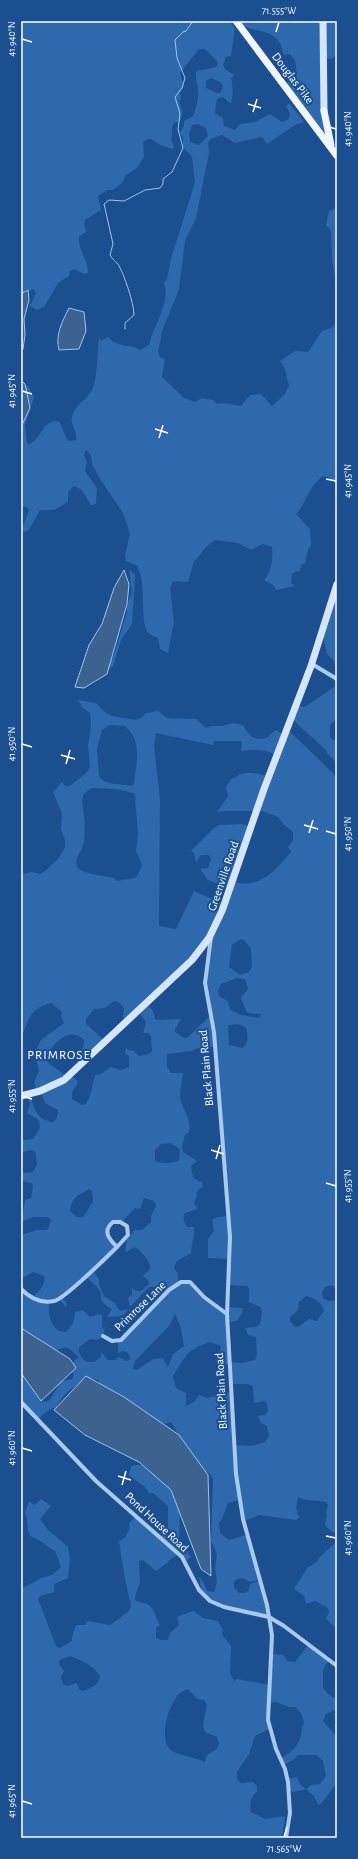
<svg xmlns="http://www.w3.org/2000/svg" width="358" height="1859" font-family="'Alegreya Sans',sans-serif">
<rect width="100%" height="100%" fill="#1b4f8f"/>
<g fill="#2e69ad" fill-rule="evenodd">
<path d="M21,21H229L235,28L231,56L226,57L223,65L225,69L234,75L231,78C233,87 233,95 231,104L223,97L217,99L215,113L223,118L224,126L235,130L240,124L255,122L270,114L282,122L289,119L290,114L286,106L289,103L304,122L295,125L267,144L262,137L235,143L222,135L210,139L208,143L209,152L196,218L185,241L179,289L162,331L158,352L160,357L165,359L162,377L184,398L195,402L202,398L213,400L217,404L223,403L241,406L250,395L261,394L272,406L284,395L289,386L285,369L280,361L295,351L308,352L322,331L333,327L337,320V484L330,478L324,476C308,485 308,502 296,514L310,529L311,546L308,549L305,563L301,565L300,571L295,572L292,574L291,583L295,586L276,590L273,585L264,580C272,572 273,557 272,547L263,544L251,550L238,543L215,540L206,547L194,562L188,582L173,581L170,588L174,622L168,653L160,649L158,638C153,636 148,635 146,629C142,620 144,589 141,576C140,571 138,571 138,566L126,561L125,555L130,534L123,513L100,479L92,464L91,455L86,450L84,455L87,462L85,471L97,488L96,504L91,505L82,490L74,486L68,492V502L54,510H40L30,528L26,532L22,530L29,510L26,507L21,506V384L28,386L34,397L25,425L27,443L29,444C43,438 41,420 59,421L67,439L70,441L76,440C78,432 70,425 72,417C74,405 87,400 92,390C98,377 97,352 99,337L101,341L108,337C119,349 130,343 140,350L149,345C153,326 171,304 164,282L167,280L171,259L195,182L192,157L183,147V137L180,133L184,125V121L193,116C196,108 199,99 198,91C198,84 195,79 196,72C203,68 210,70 217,66L218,62L205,49H199L180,73L184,86L180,93L181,100H179L182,111L181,120L173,124C171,130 173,134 171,140L174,146L173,149C169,148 166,147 163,146C155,144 152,134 143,142L144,157L136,169L126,175L122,183L113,190H107L98,196L101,210L85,220L84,224L86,232L79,237C79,253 87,257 88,273L84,274L74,269L70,271L69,276L58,283L44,307L37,310L30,306L36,293L33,289L21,296ZM211,78L222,83L223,87L220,93H216L206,88V81ZM198,124L206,128L208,136L199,145L190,142L189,134L192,125Z"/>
<path d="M236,21L292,23L296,21H337V55L331,59L323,58L326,137L285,84L297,75L295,60L290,54L284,55C282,50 282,45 278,40C267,28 247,32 236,21Z"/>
<path d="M334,209L337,210V288L332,260L331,230L326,225L329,211Z"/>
<path d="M130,570L135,575L132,624L121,640L113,666L107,670L115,651L127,612C125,603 132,598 132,590C131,583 129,578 130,570Z"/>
<path d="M337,592V671L334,661L327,654L322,632Z"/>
<path d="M334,687L337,688V718L330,725V737L333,740H337V763L326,752L327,751L292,719L297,706L305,707Z"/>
<path d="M78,700L96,703L106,713L112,716L135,720L141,718L146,713L158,711L167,718L196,719L206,728L212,726H222L233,723L243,725C248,734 253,742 266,738C269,737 272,732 276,730L284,735L287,729L333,773L337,780V1289L331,1285L325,1287L322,1292L323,1298L329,1301L335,1300L337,1296V1532H332L325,1525L327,1515L326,1512L328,1505L326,1502C317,1500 306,1502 298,1497L296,1508L298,1515L300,1517L296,1520L259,1515L244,1521L239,1500L228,1503L222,1519L219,1523L220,1533L229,1540L246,1535L259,1580L250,1582C244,1578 240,1576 234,1582V1587L239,1593H245L249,1590L250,1584L259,1581L269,1617L210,1602L199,1590L201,1588L199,1577L204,1583L207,1591L214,1592L217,1582L215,1568L217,1554L211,1541L213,1480L211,1475C193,1463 182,1440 171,1422L159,1425L115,1405L98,1380L91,1378C75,1384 64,1393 55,1408L50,1409L38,1419L21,1402V1373L27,1377L42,1401L46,1402L50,1400L61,1381L72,1379L74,1375L70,1368L75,1360L79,1358L70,1349L64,1347L57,1350L21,1335V1290L32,1298C38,1292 46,1286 44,1276L33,1272L21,1279V1235L37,1230H47L49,1227L51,1220L48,1217H34L21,1222L25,1200L31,1198L33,1187L32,1183L21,1181V1173L33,1172L37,1164L35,1152L31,1150L23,1152L21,1138L25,1140L33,1139L40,1128L39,1120L27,1113L30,1105L28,1096L31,1095C33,1109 38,1121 54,1122L57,1117L58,1110L45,1103L41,1092H37L34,1082L39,1070L37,1063V1047L41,1040L64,1023L61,1017L62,1012L51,1003C29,1009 28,1020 21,1040V877L22,874L32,872L40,874L45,871L59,858L65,847V840L61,830L62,813L53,793L62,782L65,786H70L86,773L90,767L88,746L91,725L90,713L83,708ZM110,725L125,726C143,742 136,764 134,784L131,786C121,784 103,785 99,776L97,749L102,730ZM156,733L213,745L214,741H242L241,751C254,750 265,748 277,756L269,776C261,774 247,771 239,775C236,777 235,778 231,779L226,787L228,796L217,812L226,811H262L278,817L284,825L293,832V840L288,847L291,852C274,871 261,889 233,882L251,826L242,824L219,825L214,828L191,851L194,853L196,863L201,855H208L211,858L208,868L200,869L208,880L230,889L224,904L194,891L176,929L159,926L160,799L154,746ZM92,788L116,789L133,793L135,796L138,835L136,851L142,865L138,875L135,878L117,881L114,878C106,876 82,874 78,868C73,859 81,853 83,845C85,840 85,822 84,817C83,804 78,795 92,788ZM241,939L245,941L251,949L252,967L249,972L240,975L229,967L232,945ZM210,940L206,996L211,1015L188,1037L184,1038L175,1032V1029L181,1019L158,1020L155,1019L153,1011L147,1004ZM237,978L245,979L248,989L241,998L247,1013L261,1014L259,1018L241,1015L231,1010L230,1011L228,1001L220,997L218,991L221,984ZM114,1001L120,1003L124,1008L123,1017L127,1020L138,1011L146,1022L143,1033H148L151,1037L152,1051L149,1054L139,1056L134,1051L128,1050L126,1047L125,1053L129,1057V1067L121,1070L111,1067L101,1074L95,1075C92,1086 92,1094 86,1104L82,1105L72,1099V1093L78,1082L71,1075L67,1077C60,1070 52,1067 46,1060C48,1049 63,1031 76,1035C78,1035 82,1038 84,1040V1044L82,1050L89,1057L104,1040L86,1024V1019L94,1009L105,1008ZM238,1024L246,1028C248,1036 249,1042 243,1048L229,1045L228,1025ZM205,1047H214L228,1216L218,1217L212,1220L214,1231L208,1239V1258L229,1259L228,1285L247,1286L249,1289V1302L260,1307L262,1312L260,1324L256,1327L245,1328L248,1335L256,1337L257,1355L255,1360L242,1363L230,1362L228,1322L237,1321L243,1312L242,1308L228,1307L226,1314L189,1283L178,1282V1274L174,1268L177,1261L191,1253C191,1244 195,1236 194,1227H187C184,1222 182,1218 185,1213L198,1209L194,1203L197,1196L196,1193L199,1189L203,1187L202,1182C193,1181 192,1174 191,1166L197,1161L183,1152L182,1147L185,1135L189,1132C192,1118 181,1109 180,1096C180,1089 182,1080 183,1073H171L167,1067V1054L193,1051L195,1049ZM170,1143L180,1149L179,1160C174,1164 161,1164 155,1161V1150L161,1144ZM89,1189L92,1191L93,1202L83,1217H77L70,1211C71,1197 79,1195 89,1189ZM144,1198L154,1201L156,1206L151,1216V1222L142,1230H135L127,1239L125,1251L126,1252L135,1247C142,1252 151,1261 150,1269L143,1276L148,1280L149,1284L141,1291H136L132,1288V1295L128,1298L130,1307L149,1287H154L163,1296L118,1342V1353L123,1351L128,1353L131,1359L127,1361L118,1357L115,1360H108L101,1352V1357L94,1362H87C82,1359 78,1353 79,1347L90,1339L97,1340L103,1337L105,1326L102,1330V1315L98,1314L90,1317L83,1310L75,1312C75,1321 72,1326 66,1332L59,1331C50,1325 48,1313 49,1303L59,1299L66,1307L67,1304L62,1297L86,1277L97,1287L101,1293C100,1302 104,1304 112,1309L107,1317C116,1316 124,1318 128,1309L121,1311L117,1308L115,1303L104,1296L99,1285V1279L93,1271L115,1246L107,1234L111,1224L121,1223L135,1208L140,1209ZM306,1296C315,1298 321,1302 324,1311L317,1321L309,1319L298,1327H295L290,1321V1317L298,1310L299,1302ZM175,1314L181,1328L184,1346L173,1354L168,1367L163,1358L153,1359L137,1370L133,1369L135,1361L169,1326ZM210,1342L221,1346L217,1365L229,1364L231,1384H248L253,1386L254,1403L265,1401L267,1404L268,1411L265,1415L258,1416L261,1423L267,1426L269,1436L265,1442L252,1446L235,1445L231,1392L208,1398L199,1395L194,1402L186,1406V1393L176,1388L173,1376C185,1357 187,1349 210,1342Z"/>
<path d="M136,1465H142L173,1488L180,1511L179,1539L183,1547L191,1557L185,1561L178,1554C170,1559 164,1566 156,1571L143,1560L139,1561L140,1583L135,1596V1600C140,1603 146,1602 150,1606C155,1611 156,1619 160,1625L156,1628V1638L161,1640H168L171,1632L179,1625L177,1617L193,1611L203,1618L218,1621L223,1630L222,1635L231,1646L230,1673L234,1681L237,1679L270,1685L272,1654L283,1655L287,1661L295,1662L308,1645L328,1661L323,1670V1688L329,1695L337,1699V1709L326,1714L323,1721L337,1737V1782L322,1803L318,1805L314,1796L306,1789L293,1792L289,1790L287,1779L297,1777L300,1785L306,1789L311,1785L320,1784L326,1776L323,1761L316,1755H298L293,1760L284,1765L281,1758C290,1753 298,1747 301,1736C302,1731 301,1728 304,1723L301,1713L295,1707H288L277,1702L268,1703L270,1729L255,1736L249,1754L237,1772V1779L241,1783L253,1782L257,1786V1792C250,1797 250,1803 251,1812L265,1819L285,1816L282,1838H21V1589L41,1578L52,1575L61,1567L55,1551C44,1545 42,1540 30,1536C26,1528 29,1521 25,1513L29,1501L34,1505L41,1499L51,1506L40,1519L48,1530L68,1547L70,1560L68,1578L54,1584V1592L40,1596L38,1599L56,1646L60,1648L72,1641V1637L76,1625H85L88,1621L110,1625L129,1611L131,1606L124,1574L119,1541C127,1538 130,1531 129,1523L136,1516L160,1537L168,1529V1506L153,1493H149L146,1488L129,1475L131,1466ZM70,1656C81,1660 94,1666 100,1676C99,1685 91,1688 83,1691L79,1689L77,1683L67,1686L63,1684L61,1677L64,1671L59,1664L60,1660ZM188,1689L197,1699L204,1700L207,1705L203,1725L205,1732L217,1737L219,1744L217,1749L206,1756L205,1762C195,1757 179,1755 172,1751C157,1741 169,1702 180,1693C182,1691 185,1690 188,1689Z"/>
<path d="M337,1537V1629L326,1619L329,1612L328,1608L315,1601L306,1604L304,1596L294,1589L308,1567L317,1562L320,1557L334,1544Z"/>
</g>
<g fill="#3c6290" stroke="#9cc4f0">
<path d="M28,290L29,300L24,319L25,335L23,349H21V294Z"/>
<path d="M69,308L84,312L86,331L79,349L59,350C55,335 62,322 69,308Z"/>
<path d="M21,380L25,384L30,408L21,427Z"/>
<path d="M124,570L129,584L127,604L107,674L84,688L75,687L89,645L102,624L114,588Z"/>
<path d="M21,1328L70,1359L76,1368L41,1401L21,1373Z"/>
<path d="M86,1376L124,1397L179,1435L208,1475L211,1576L201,1569L171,1490L139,1462L85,1435L54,1410Z"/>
</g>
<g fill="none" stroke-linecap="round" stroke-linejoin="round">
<path stroke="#9cc4f0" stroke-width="1" d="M125,329V323L134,315C134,303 124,274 118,264C115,261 112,259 110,255L113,244L104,204L109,200L124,201L145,190L160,188L163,184V179L172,172L183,148L178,129L180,114L175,97L182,88L185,78L177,58L175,40L183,32L186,31L193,21"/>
<g stroke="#a9c9ee" stroke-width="4">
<path d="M312,664L337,679"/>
<path d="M211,937L205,983L214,1032L230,1237L227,1314L236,1474L243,1519L267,1605L272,1635L268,1720L276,1749L285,1769L288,1782L290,1813L286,1838"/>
<path d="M113,1222H120L127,1226L128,1235L117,1247C109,1239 102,1231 113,1222Z"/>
<path d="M21,1289C30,1298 40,1304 54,1301C63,1300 108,1256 117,1247"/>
<path d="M103,1336L112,1341L121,1340L169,1290L181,1282H190L204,1297L227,1314"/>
<path d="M21,1402L96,1481L182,1557L199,1590L210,1601L224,1607L269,1617L284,1626L337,1666"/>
</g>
<g stroke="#d6e6fa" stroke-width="7">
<path d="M323,21L324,111"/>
<path d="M21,1096L40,1091L64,1080L192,960L209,938L222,911L264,789L311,666L337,584"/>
</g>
<g stroke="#f0f6ff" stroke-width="7">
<path d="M236,21L337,156"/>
<path d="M324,111L331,145"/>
</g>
</g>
<path fill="none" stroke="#fff" stroke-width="1.5" d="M276,32L279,22M22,39L32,42M248,104L261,108M253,112L257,99M326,126L336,129M22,391L32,394M155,429L168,433M159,438L163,425M326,479L336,481M22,744L32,747M61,755L75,759M66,764L70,750M304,825L318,829M326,831L336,834M309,833L313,820M22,1096L32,1099M211,1150L224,1154M216,1159L220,1145M326,1183L336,1186M22,1448L32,1451M118,1476L131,1480M122,1485L126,1471M326,1536L336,1538M22,1801L32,1804M284,1837L287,1827"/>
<g text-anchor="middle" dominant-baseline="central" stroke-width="4" stroke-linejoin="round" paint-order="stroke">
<g font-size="12" fill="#fff" stroke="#1b4f8f">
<text transform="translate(293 78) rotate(53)">Douglas Pike</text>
<text transform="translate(223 876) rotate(-71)">Greenville Road</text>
<text transform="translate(206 1068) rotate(-95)">Black Plain Road</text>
<text transform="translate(140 1306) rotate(-44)">Primrose Lane</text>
<text transform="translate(221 1391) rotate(-93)">Black Plain Road</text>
<text transform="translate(157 1522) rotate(43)">Pond House Road</text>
</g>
<g font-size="13" letter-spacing="1" fill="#fff" stroke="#1b4f8f">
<text x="59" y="1055">PRIMROSE</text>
</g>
</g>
<rect width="358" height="1859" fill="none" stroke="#1b4f8f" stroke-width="44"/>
<rect x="22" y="22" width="314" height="1815" fill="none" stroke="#fff" stroke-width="1.5"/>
<g font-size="10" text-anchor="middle" fill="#fff">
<text x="279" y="14">71.555°W</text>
<text transform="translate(11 39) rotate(-90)" y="4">41.940°N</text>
<text transform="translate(347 129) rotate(-90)" y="4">41.940°N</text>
<text transform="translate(11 391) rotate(-90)" y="4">41.945°N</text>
<text transform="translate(347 481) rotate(-90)" y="4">41.945°N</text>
<text transform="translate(11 744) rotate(-90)" y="4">41.950°N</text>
<text transform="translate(347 834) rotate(-90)" y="4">41.950°N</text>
<text transform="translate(11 1096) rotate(-90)" y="4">41.955°N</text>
<text transform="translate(347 1186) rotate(-90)" y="4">41.955°N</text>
<text transform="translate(11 1448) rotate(-90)" y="4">41.960°N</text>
<text transform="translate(347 1538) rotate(-90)" y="4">41.960°N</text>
<text transform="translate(11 1801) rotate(-90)" y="4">41.965°N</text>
<text x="284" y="1852">71.565°W</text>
</g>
</svg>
